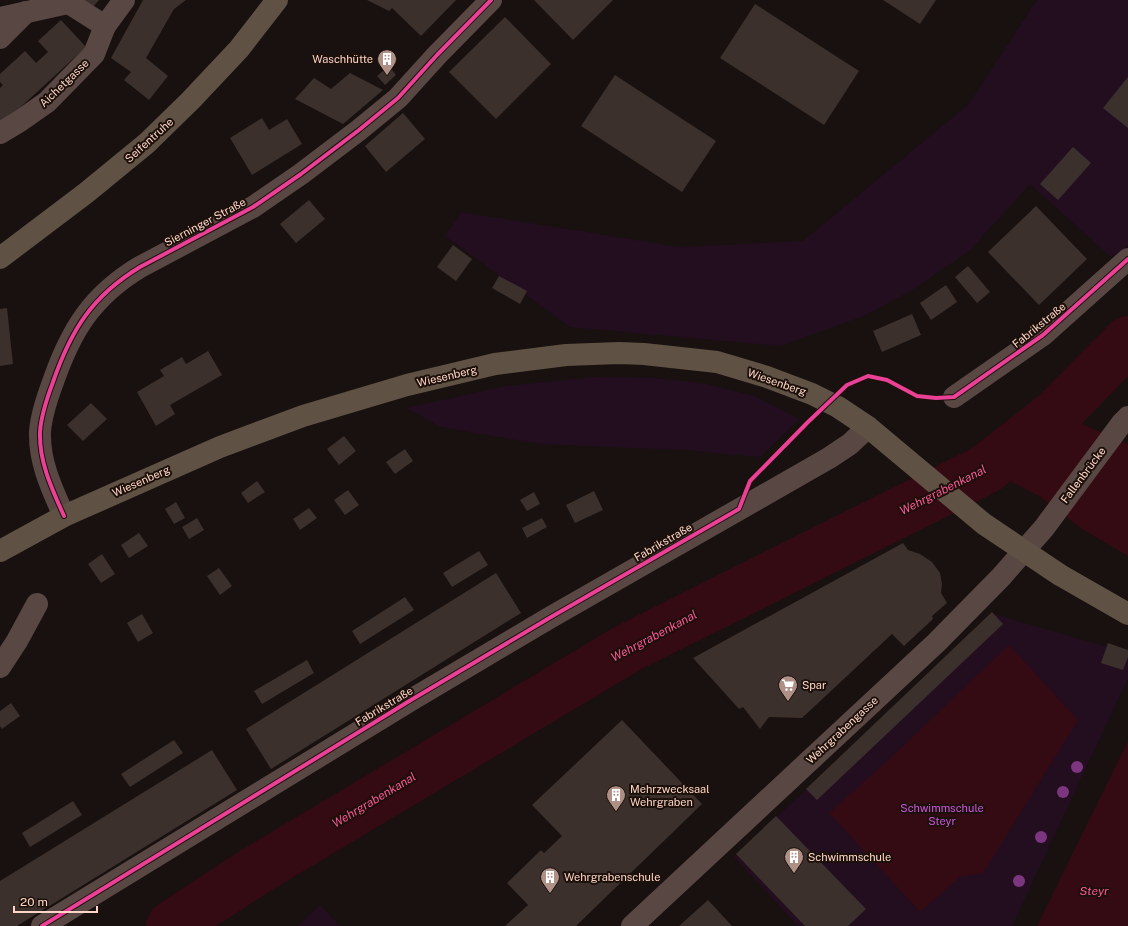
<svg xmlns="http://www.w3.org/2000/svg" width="1128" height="926" font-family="'Public Sans',sans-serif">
<rect width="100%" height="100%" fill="#18110f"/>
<g fill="#230e20">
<path d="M1037,0H1128V245L1123,250L1111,257L1030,184L969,251L914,289L864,316L780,346L570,327L445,236L461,212L679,247L803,241L968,105Z"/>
<path d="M595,377L652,378L703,383L754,396L799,419L760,457L685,450L541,444L441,427L406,408L506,386Z"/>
<path d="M994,614L1128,653V678L1012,926H798L734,857Z"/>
<path d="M320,905L340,926H298Z"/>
</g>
<g fill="#340a13">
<path d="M1057,413L1128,444V556L1082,529L1039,496L986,469Z"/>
<path d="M1009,645L1078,720L983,873L960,877L920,912L829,813L887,761Z"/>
<path d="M1128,741V926H1037Z"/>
</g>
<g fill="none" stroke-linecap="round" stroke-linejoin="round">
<path stroke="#340a13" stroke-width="50" d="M171,926L255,871L628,648L986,469L1057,413L1128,341"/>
</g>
<g fill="#3b302c">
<path d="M84,0H99L92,8Z"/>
<path d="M143,0H186L174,9L146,58L168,76L149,100L124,80L131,72L111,58Z"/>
<path d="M367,0H456L421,36L392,8L389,11Z"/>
<path d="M534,0H613L573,40Z"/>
<path d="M883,0H936L920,24Z"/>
<path d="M755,4L859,71L824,125L720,58Z"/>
<path d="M505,17L551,64L496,119L449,72Z"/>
<path d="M61,20L86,47L0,126V88L3,85L0,82V74L25,51L36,63L48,52L38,41Z"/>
<path d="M389,66L396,75L385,85L377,76Z"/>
<path d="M350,73L383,90L343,124L295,99L314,78L331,89Z"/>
<path d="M615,75L716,141L682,192L581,126Z"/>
<path d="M1128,77V128L1103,108Z"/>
<path d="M403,113L425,139L386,172L365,146Z"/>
<path d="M262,118L269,130L287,119L302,144L252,175L230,138Z"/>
<path d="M1073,147L1091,163L1058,200L1040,184Z"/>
<path d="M309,200L325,219L296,243L280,224Z"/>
<path d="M1036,206L1087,259L1039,305L988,252Z"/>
<path d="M453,245L472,259L456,281L437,267Z"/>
<path d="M968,266L990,292L977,303L955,277Z"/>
<path d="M499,276L527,291L520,304L492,288Z"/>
<path d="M946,285L957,302L931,320L920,303Z"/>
<path d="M7,308L13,364L0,366V309Z"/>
<path d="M912,314L921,335L882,352L873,331Z"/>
<path d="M208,351L222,375L170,405L175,414L156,426L137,392L164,376L160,370L182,357L186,364Z"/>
<path d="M91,403L107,419L83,441L67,425Z"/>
<path d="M344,436L356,451L339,465L327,449Z"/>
<path d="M405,449L413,461L395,474L386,462Z"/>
<path d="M257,481L265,492L248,503L241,493Z"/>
<path d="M348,490L359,505L345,515L334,500Z"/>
<path d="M594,491L603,510L575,523L566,505Z"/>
<path d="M534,492L540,504L527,511L520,500Z"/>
<path d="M176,502L185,518L174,524L165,509Z"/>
<path d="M309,508L317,518L300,530L293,519Z"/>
<path d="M197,518L204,530L189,539L182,527Z"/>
<path d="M542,518L547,527L527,538L522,528Z"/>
<path d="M139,533L148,546L129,558L121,545Z"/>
<path d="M903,543L908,550L920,554L932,562L940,573L942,584L941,593L947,603L932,616L933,619L904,646L892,634L802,718L769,717L760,729L743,707L739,709L693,658Z"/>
<path d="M479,551L488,565L452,587L443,573Z"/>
<path d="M102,554L115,574L101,583L88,564Z"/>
<path d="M219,568L232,586L220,595L207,576Z"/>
<path d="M496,573L521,613L271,769L246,729Z"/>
<path d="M405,597L414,610L360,644L352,631Z"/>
<path d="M992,612L1003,624L817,800L806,789Z"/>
<path d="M142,614L153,633L138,642L127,623Z"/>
<path d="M1108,643L1128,650V657L1123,670L1101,663Z"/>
<path d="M307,660L314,673L262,704L254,691Z"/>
<path d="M11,703L20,716L2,729L0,726V711Z"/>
<path d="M622,720L702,804L576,926H505L528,905L507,883L541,850L544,853L562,836L532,805Z"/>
<path d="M174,740L183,753L130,787L121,774Z"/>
<path d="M212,750L237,790L17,926H0V881Z"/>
<path d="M73,801L82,815L30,847L22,833Z"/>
<path d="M776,816L866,909L848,926H805L736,854Z"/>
<path d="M708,900L732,926H679Z"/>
</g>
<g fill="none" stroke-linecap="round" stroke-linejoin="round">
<g stroke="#594744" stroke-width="22">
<path d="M64,0L105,26"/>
<path d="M0,18L68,3"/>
<path d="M0,38L26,12"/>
<path d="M0,133L20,121L47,102L94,54L105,26L124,0"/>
<path d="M954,397L1043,335L1128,259"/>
<path d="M64,516C52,489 39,462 40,432C41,415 47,398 53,382C71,330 92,296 140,267L253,207L301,174L359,130L398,98L437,55L491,0"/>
<path d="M0,667L17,641L37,604"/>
<path d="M42,926L411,700L551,617L829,458L850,444L868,427"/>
<path d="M632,926L936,643L1001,577L1044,528L1122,423L1128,417"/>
</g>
<g stroke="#5f5143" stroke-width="22">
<path d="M0,258L86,193L147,143L191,100L239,49L277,0"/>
<path d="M0,551L64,516L220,447L303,416L407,385L495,364L566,355L619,353L644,354L717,362L767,377L812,394L838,407L868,427L984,524L1060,575L1128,614"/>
</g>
<defs>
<g id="cycleway">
<path d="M64,516C52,489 39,462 40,432C41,415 47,398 53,382C71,330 92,296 140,267L253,207L301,174L359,130L398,98L437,55L491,0"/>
<path d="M42,926L411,700L551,617L739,509L750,481L808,422L847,385L868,376L887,380L917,396L936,398L954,397L1043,335L1128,259"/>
</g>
</defs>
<use href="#cycleway" stroke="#1c100b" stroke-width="6"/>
<use href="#cycleway" stroke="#ea4096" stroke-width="4"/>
</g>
<g fill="#7c3680">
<circle cx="1077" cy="767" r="6"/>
<circle cx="1063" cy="792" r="6"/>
<circle cx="1041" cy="837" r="6"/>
<circle cx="1019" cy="881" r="6"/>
</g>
<defs>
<symbol id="building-pin" viewBox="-11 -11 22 30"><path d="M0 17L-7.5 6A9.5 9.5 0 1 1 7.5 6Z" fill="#ae9087" stroke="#1c100b"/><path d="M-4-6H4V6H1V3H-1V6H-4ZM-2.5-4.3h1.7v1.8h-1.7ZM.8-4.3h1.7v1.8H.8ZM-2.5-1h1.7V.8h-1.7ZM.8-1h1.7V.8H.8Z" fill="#fff"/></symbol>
<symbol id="supermarket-pin" viewBox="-11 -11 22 30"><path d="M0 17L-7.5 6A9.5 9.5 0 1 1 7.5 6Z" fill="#ae9087" stroke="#1c100b"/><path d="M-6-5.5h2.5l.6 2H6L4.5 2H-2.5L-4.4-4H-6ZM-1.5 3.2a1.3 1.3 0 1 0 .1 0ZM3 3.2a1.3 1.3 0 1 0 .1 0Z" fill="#fff"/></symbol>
</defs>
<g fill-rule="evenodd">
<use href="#building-pin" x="376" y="48" width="22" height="30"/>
<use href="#supermarket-pin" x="777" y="674" width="22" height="30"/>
<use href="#building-pin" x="605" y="784" width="22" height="30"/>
<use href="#building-pin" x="783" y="846" width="22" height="30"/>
<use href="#building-pin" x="539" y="866" width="22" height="30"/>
</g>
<g text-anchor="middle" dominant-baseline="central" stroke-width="4" stroke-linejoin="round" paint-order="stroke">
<g font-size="11" fill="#fed5c7" stroke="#1c100b" text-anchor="start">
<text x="373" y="59" text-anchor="end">Waschhütte</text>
<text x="802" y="685">Spar</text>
<text x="630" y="789">Mehrzwecksaal<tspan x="630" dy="13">Wehrgraben</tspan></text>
<text x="808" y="857">Schwimmschule</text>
<text x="564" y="877">Wehrgrabenschule</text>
</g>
<g font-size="11" fill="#fed5c7" stroke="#1c100b">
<text transform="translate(64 83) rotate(-44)">Aichetgasse</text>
<text transform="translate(149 140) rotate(-42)">Seifentruhe</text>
<text transform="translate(205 222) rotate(-28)">Sierninger Straße</text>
<text transform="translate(1039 325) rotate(-39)">Fabrikstraße</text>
<text transform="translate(447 376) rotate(-13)">Wiesenberg</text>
<text transform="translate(777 382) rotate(19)">Wiesenberg</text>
<text transform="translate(1083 475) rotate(-53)">Fallenbrücke</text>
<text transform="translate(141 481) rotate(-24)">Wiesenberg</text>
<text transform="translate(663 542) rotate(-30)">Fabrikstraße</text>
<text transform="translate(384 706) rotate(-31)">Fabrikstraße</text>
<text transform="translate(842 730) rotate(-43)">Wehrgrabengasse</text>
</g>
<g font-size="11" fill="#ce55dc" stroke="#1c100b">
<text x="942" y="808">Schwimmschule<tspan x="942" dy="13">Steyr</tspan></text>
</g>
<g font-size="12" font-style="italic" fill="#fd5697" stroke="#1c100b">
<text transform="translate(943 490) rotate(-27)">Wehrgrabenkanal</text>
<text transform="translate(654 636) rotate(-28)">Wehrgrabenkanal</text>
<text transform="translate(374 800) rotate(-31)">Wehrgrabenkanal</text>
<text x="1094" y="891">Steyr</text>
</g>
</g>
<path d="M14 906v6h83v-6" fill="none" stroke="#fed5c7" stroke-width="2"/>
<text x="20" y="906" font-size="12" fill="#fed5c7" stroke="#1c100b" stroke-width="3" paint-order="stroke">20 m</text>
</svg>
